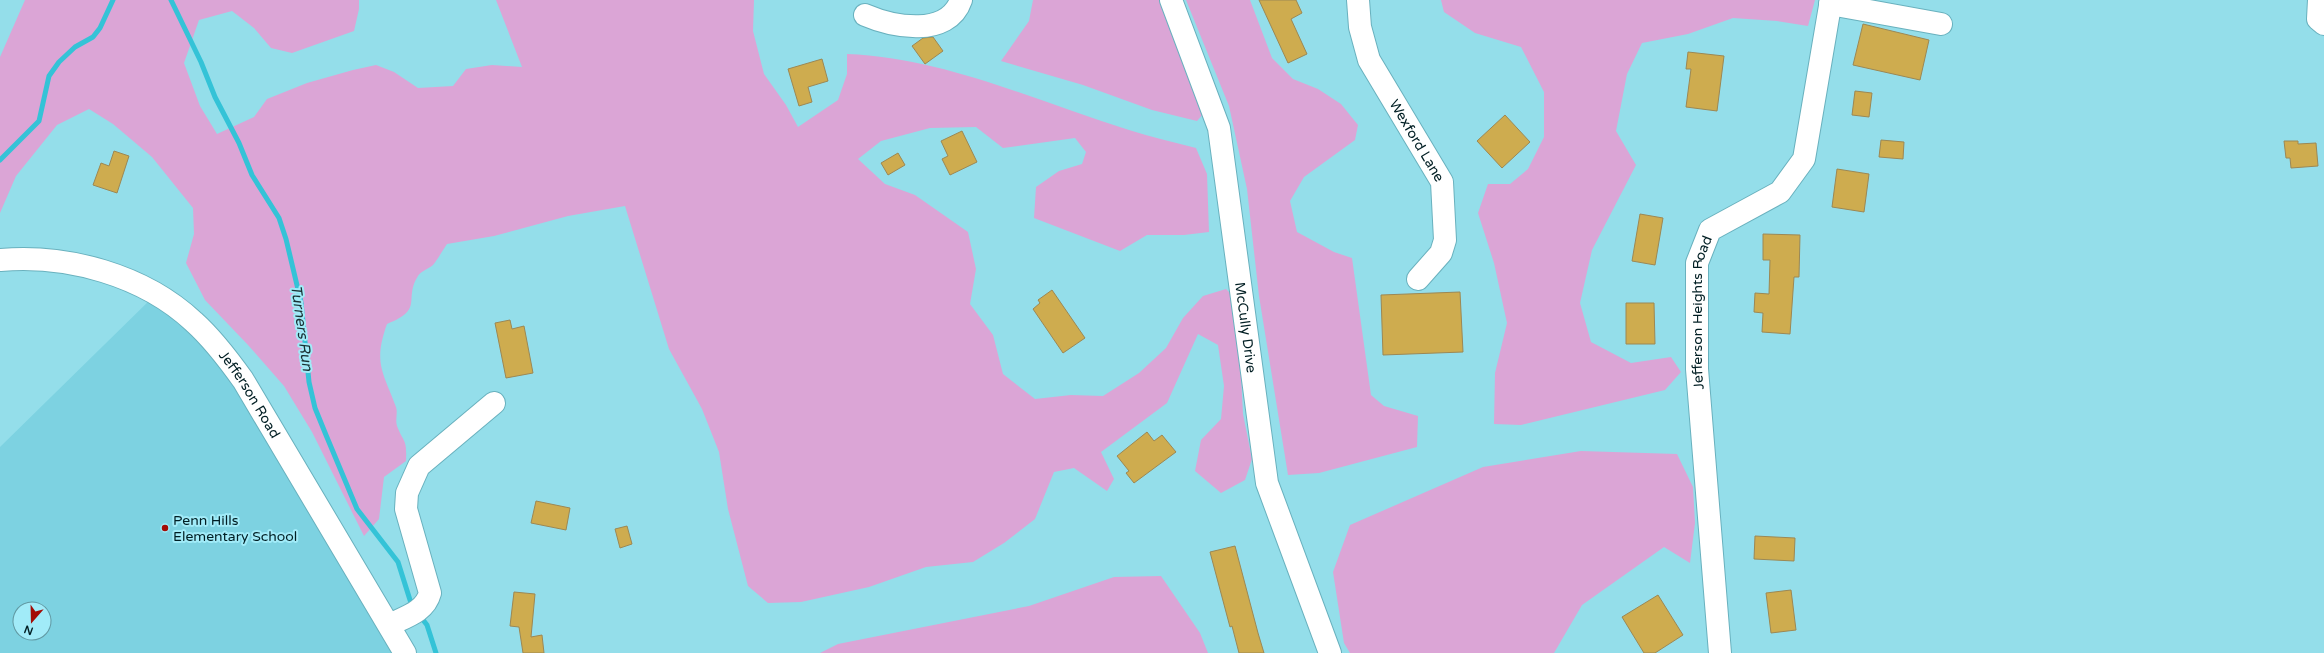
<svg xmlns="http://www.w3.org/2000/svg" width="2324" height="653" font-family="'Varela Round',sans-serif">
<rect width="100%" height="100%" fill="#94deea"/>
<path fill="#7dd2e1" fill-rule="evenodd" d="M155,295L227,358L405,653H0V447ZM20,609H44V633H20Z"/>
<g fill="#dba5d6">
<path d="M25,0H359V9L354,31L292,53L271,48L254,28L232,11L199,20L184,63L200,106L217,134L254,117L267,99L307,83L353,70L376,65L394,72L418,88L453,86L466,69L492,65L522,67L496,0H754L753,31L764,74L786,105L798,127L838,100L847,74V54C945,58 1036,101 1129,130C1151,137 1174,142 1196,148L1207,174L1209,232L1184,235H1147L1120,251L1034,218L1036,187L1059,171L1082,164L1086,152L1075,138L1003,148L976,127L930,128L881,141L858,159L885,184L915,195L968,232L976,269L970,304L993,335L1003,374L1035,399L1071,395L1103,396L1139,373L1166,348L1183,318L1203,296L1226,289L1237,300L1243,414L1252,459L1245,480L1221,493L1195,471L1201,440L1221,419L1224,386L1218,345L1198,334L1167,403L1101,452L1114,479L1107,491L1074,468L1054,472L1035,519L1004,543L973,562L926,567L869,587L801,602L768,603L748,586L728,509L719,452L702,409L669,349L625,206L568,216L494,236L447,244C442,251 438,259 433,265C428,269 421,271 418,276C403,300 425,309 387,324C373,363 383,372 396,407C398,413 395,420 397,426C404,444 407,438 406,461L384,477L379,519L364,536L312,432L284,386L248,345L205,300L186,263L194,234L193,208L152,157L113,124L89,109L57,125L16,176L0,213V57Z"/>
<path d="M1033,0H1161L1204,113L1197,121L1152,110L1083,85L1001,61L1029,21Z"/>
<path d="M1186,0H1250L1272,58L1293,79L1318,89L1341,104L1358,125L1355,140L1304,177L1290,201L1297,232L1334,252L1352,258L1371,395L1384,406L1418,416L1417,447L1319,473L1288,475L1259,296L1247,189L1229,106Z"/>
<path d="M1441,0H1815L1808,26L1777,21L1733,18L1688,34L1642,43L1627,74L1616,131L1636,165L1592,250L1580,303L1591,342L1631,363L1671,357L1681,372L1665,390L1521,425L1494,424L1495,373L1507,323L1494,263L1478,213L1488,184H1510L1528,169L1544,137V92L1521,47L1475,33L1444,12Z"/>
<path d="M1581,451L1677,454L1693,487L1695,523L1690,563L1664,547L1582,605L1554,653H1350L1344,643L1333,572L1350,525L1483,467Z"/>
<path d="M1161,576L1200,633L1208,653H820L838,644L1029,606L1114,577Z"/>
</g>
<g fill="none" stroke-linecap="round" stroke-linejoin="round">
<g stroke="#34c3d7" stroke-width="5">
<path d="M171,0L201,62L215,97L239,143L252,175L279,218L286,239L301,302L309,382L315,408L326,435L357,509L398,562L410,600L415,607"/>
<path d="M0,160L39,121L49,76L59,62L75,47L93,37L100,28L113,0"/>
<path d="M420,616L427,625L436,653"/>
</g>
</g>
<g fill="#ceac4f" stroke="#9c8854">
<path d="M1259,0H1296L1302,13L1291,19L1307,54L1288,63Z"/>
<path d="M1863,24L1929,40L1920,80L1853,65Z"/>
<path d="M933,37L943,51L925,64L912,46L923,38Z"/>
<path d="M1688,52L1724,56L1717,111L1686,107L1691,69H1686Z"/>
<path d="M822,59L828,81L808,87L812,102L799,106L788,69Z"/>
<path d="M1855,91L1872,93L1869,117L1852,115Z"/>
<path d="M1505,115L1530,142L1502,168L1477,141Z"/>
<path d="M962,131L977,162L950,175L942,159L948,156L941,141Z"/>
<path d="M1881,140L1904,142L1903,159L1879,157Z"/>
<path d="M2284,141H2298V144L2316,143L2318,166L2291,168L2290,158H2286Z"/>
<path d="M114,151L129,156L117,193L93,185L101,163L109,166Z"/>
<path d="M898,153L905,165L888,175L881,163Z"/>
<path d="M1837,169L1869,174L1864,212L1832,207Z"/>
<path d="M1640,214L1663,218L1655,265L1632,261Z"/>
<path d="M1763,234L1800,235L1799,277H1794L1790,334L1762,332L1763,313L1754,312L1755,293L1769,294L1770,260H1763Z"/>
<path d="M1052,290L1085,338L1063,353L1033,309L1040,303L1038,300Z"/>
<path d="M1460,292L1463,352L1383,355L1381,295Z"/>
<path d="M1626,303H1654L1655,344H1626Z"/>
<path d="M510,320L512,329L524,326L533,373L506,378L495,323Z"/>
<path d="M1147,432L1154,441L1162,435L1176,452L1134,483L1126,473L1129,471L1117,456Z"/>
<path d="M536,501L570,508L566,530L531,523Z"/>
<path d="M627,526L632,544L620,548L615,529Z"/>
<path d="M1755,536L1795,538L1794,561L1754,559Z"/>
<path d="M1235,546L1258,633L1264,653H1239L1232,626L1230,627L1210,552Z"/>
<path d="M1791,590L1796,630L1771,633L1766,593Z"/>
<path d="M514,592L535,594L531,637L542,635L544,653H523L519,627L510,626Z"/>
<path d="M1658,595L1683,635L1655,653H1644L1622,617Z"/>
</g>
<g fill="none" stroke-linecap="round" stroke-linejoin="round">
<defs>
<g id="minor">
<path id="s1" d="M1171,0L1219,128L1267,483L1330,653"/>
<path id="s2" d="M1358,0L1360,27L1369,60L1442,182L1445,240L1441,253L1418,279"/>
<path d="M2319,0L2318,19L2324,24"/>
<path d="M1830,4L1941,24"/>
<path d="M865,15C893,27 948,38 961,0"/>
<path id="s3" d="M0,260C67,254 144,275 194,322C213,339 228,359 243,380L405,653"/>
<path d="M389,625C405,617 425,612 430,593L406,509L407,493L419,466L494,403"/>
<path id="s4" d="M1720,653L1697,369V263L1710,230L1780,192L1804,159L1831,0"/>
</g>
</defs>
<use href="#minor" stroke="#69b1be" stroke-width="24"/>
<use href="#minor" stroke="#fff" stroke-width="22"/>
</g>
<circle fill="#a30b05" stroke="#a1ebf8" stroke-width="1.5" cx="165" cy="528" r="4"/>
<g text-anchor="middle" dominant-baseline="central" stroke-width="4" stroke-linejoin="round" paint-order="stroke">
<g font-size="14" fill="#001e23" stroke="#a1ebf8">
<text stroke="none"><textPath href="#s2" startOffset="155">Wexford Lane</textPath></text>
<text stroke="none"><textPath href="#s4" startOffset="342">Jefferson Heights Road</textPath></text>
<text stroke="none"><textPath href="#s1" startOffset="338">McCully Drive</textPath></text>
<text stroke="none"><textPath href="#s3" startOffset="301">Jefferson Road</textPath></text>
</g>
<g font-size="14" fill="#001e23" stroke="#a1ebf8" text-anchor="start">
<text x="173" y="520">Penn Hills<tspan x="173" dy="16">Elementary School</tspan></text>
</g>
<g font-size="15" font-style="italic" fill="#1a3134" stroke="#a1ebf8">
<text transform="translate(302 328) rotate(82)">Turners Run</text>
</g>
</g>
<g transform="translate(32 621) rotate(200)"><circle r="19" fill="#a1ebf8" stroke="#6199a3"/>
<path d="M0-3L7 15L0 10L-7 15Z" fill="#a30b05"/>
<text y="-6" font-size="11" font-weight="bold" text-anchor="middle" fill="#001e23">N</text>
</g>
</svg>
